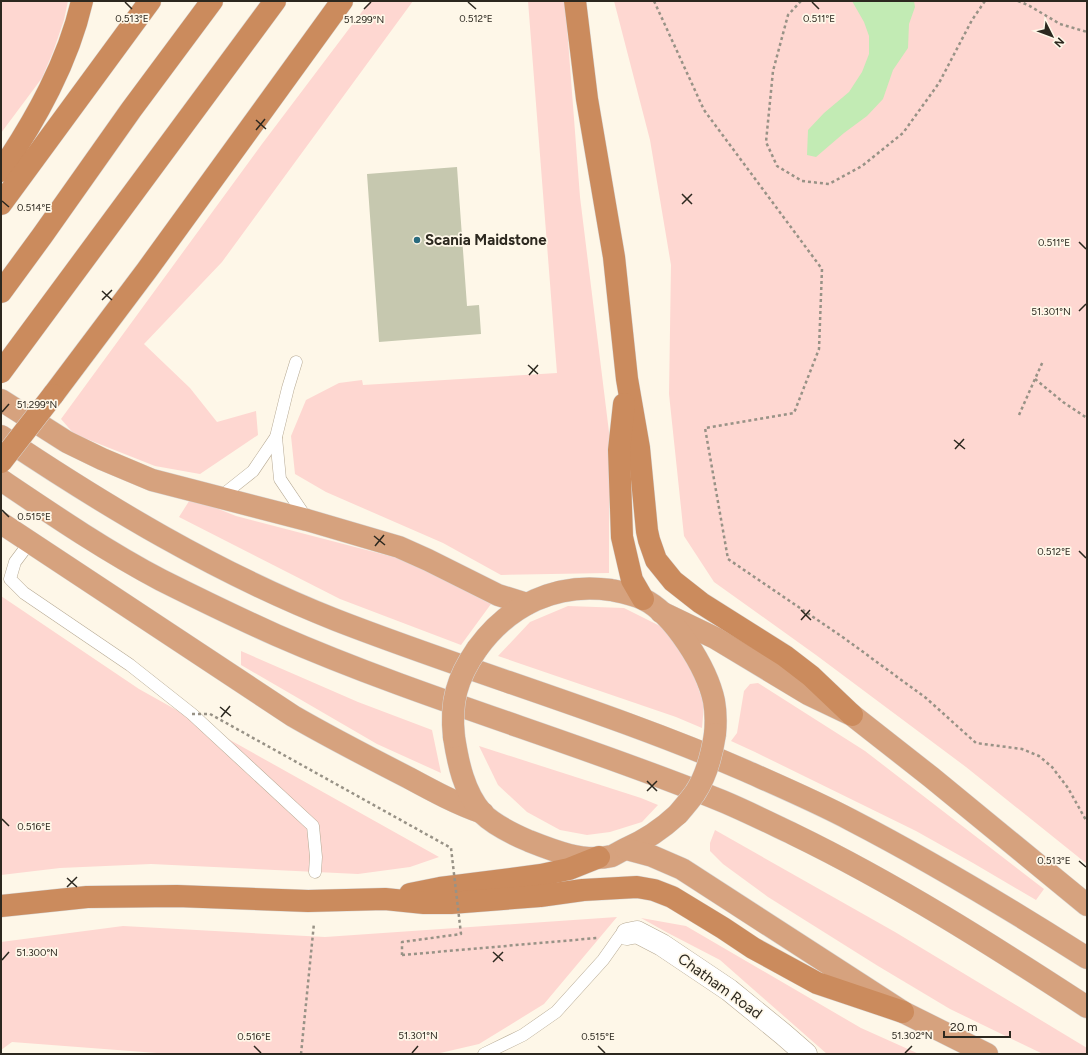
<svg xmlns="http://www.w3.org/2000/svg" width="1088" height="1055" font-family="Figtree,sans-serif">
<rect width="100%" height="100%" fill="#fef7e8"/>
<g fill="#fed7d1">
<path d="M1,1H68L64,20L53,52L42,78L1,133Z"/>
<path d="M370,1H413L222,262L144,344L190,388L217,422L256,411L258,435L200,474L155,466L74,434L61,419L262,144Z"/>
<path d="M528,1H565L580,197L609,432V573L501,575L443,543L326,492L295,474L291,436L306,400L339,383L362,380L363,385L557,373Z"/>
<path d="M614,1H1087V864L966,767L816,655L714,582L684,536L669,394L671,265L650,140Z"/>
<path d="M191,498L236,516L405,560L491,604L461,645L340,599L179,517Z"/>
<path d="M1,596L139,689L439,857L410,867L358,874L151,864L60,868L1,875Z"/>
<path d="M568,606L624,608L662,627L690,664L704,705L702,728L676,717L498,656L530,622Z"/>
<path d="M241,651L358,702L432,730L441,773L377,744L241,665Z"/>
<path d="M758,683L865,751L1044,889L1036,900L973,863L916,831L755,752L731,741L737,733L744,691L750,684Z"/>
<path d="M479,746L641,798L658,805L642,822L610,832L587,835L560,830L527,812L498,785Z"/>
<path d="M715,830L895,932L1087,1048V1054H1043L950,1009L878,966L768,897L723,864L710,851V843Z"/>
<path d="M617,917L544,1004L479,1044L436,1054H170L12,1042L1,1050V942L123,926L325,937Z"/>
<path d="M641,918L686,926L861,1028L919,1054H827L720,960L668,933Z"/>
</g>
<path fill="#c2ebb4" d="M852,1H914L915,7L909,24L908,48L893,70L883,99L867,116L844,133L816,157L807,155L808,130L824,113L849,92L862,72L869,54V36L864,22Z"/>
<path fill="#c6c8af" d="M457,167L467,306L479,305L481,334L379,342L367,174Z"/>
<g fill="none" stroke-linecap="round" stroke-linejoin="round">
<defs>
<g id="service">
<path d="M276,437L280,479L307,519"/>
<path d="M219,498L253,471L276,437L288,388L296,362"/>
<path d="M30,542L15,562L10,579L24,593L130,665L192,714L313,826L316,857L315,872"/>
<path d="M484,1054L523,1035L556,1012L603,960L620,936L627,934"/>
</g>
<path id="minor" d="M627,934L637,932L662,945L729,990L783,1034L806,1054"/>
<g id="trunk">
<path d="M1,400L67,442L102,459L152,480L307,520L399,547L428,560L498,595L527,604"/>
<path d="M1,436C107,507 217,573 336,620C472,673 613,713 746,771C782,787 817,802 851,820C932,862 1010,909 1087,958"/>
<path d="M1,480C53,515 106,551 161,580C199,599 238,618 276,635C422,699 575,741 722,801C746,811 770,823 793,834C896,884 992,945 1087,1007"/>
<path d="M1,523L293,716C331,738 370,758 409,778C433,791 457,804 483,813"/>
<path d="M661,612L715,638L808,694L852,715L931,777L1087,905"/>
<path d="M477,649C509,605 556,582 611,590C621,592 633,594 643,599C673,613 707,668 714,701C716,712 716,723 715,734"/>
<path d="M454,737C458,763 464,792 482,813C493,824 515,835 529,841C554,851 584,863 612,856C616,854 621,851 625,849C646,840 661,830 678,814"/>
<path d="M626,849L652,856L682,869L903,1012L987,1054"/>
</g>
<g id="motorway">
<path d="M575,1L587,99L614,257L627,379L639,448L647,531L649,540L656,560L673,581L701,603L785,656L811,676L852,715"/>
<path d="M1,171C36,119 68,62 82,1"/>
<path d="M1,204L150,1"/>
<path d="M1,292L42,236L131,110L212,1"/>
<path d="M1,372L275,1"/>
<path d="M53,395L147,270L342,1"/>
<path d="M624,404L619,450L622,537L632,580L643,599"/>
<path d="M410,894L440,888L541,875L569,869L599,857"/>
<path d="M1,906L87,897L177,896L308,901L385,899L424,903H451L540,896L583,890L637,887L654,890L672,897L723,928L753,948L817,983L903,1012"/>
</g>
</defs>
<use href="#service" stroke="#b6a993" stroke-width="13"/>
<use href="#minor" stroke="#b6a993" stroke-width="23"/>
<use href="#trunk" stroke="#d9d8d7" stroke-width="23"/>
<use href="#motorway" stroke="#d9d8d7" stroke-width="23"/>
<g stroke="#989286" stroke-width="2.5" stroke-dasharray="3 3" stroke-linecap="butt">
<path d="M654,1L704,110L822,269L819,349L794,413L705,428L728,559L844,638L926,698L976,743L1022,749L1039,756L1052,767L1068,788L1087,822"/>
<path d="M801,1L788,15L773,71L766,142L777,166L802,181L829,184L862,166L903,133L939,83L972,20L985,1"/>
<path d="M1018,1L1028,5L1060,24L1087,32"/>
<path d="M1035,379L1063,402L1087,418"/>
<path d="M1019,415L1043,361"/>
<path d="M402,955L597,938"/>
<path d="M301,1054L314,923"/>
</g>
<use href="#service" stroke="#fff" stroke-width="12"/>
<use href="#minor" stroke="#fff" stroke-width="22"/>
<use href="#trunk" stroke="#d6a27e" stroke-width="22"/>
<use href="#motorway" stroke="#cb8b5d" stroke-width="22"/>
<defs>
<g id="trunk-bridge">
<path d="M454,737C450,702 457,678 477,649"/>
<path d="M678,814C684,807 690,800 695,793C707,775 712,754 715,734"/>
</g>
<path id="motorway-bridge" d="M1,462L53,395"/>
</defs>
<use href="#trunk-bridge" stroke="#d9d8d7" stroke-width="23" stroke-linecap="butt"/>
<use href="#motorway-bridge" stroke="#d9d8d7" stroke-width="23" stroke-linecap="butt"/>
<path stroke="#989286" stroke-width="2.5" stroke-dasharray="3 3" stroke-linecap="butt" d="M192,714H210L451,848L461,934L402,942V955"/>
<use href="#trunk-bridge" stroke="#d6a27e" stroke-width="22"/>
<use href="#motorway-bridge" stroke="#cb8b5d" stroke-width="22"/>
</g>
<path fill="none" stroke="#2c281f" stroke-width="1.5" d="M125,2L132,9M468,2L476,9M812,2L819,9M364,9L371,2M256,120L266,129M256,130L265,119M682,194L692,204M2,201L9,207M682,204L692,194M1079,242L1086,249M102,291L112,300M102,300L112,290M1079,311L1086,304M528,365L538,374M529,375L538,365M2,412L9,404M954,440L965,449M955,449L964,439M2,510L9,517M374,536L385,545M375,546L384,535M1079,551L1086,558M801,610L811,620M801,620L810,610M220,707L231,716M221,717L230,706M647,781L657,791M647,791L657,781M2,819L9,826M1079,861L1086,867M67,878L77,887M67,887L77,877M493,952L503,961M2,960L9,952M493,962L503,952M254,1046L261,1053M598,1046L605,1053M412,1053L418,1046M905,1053L912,1046"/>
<circle fill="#296b7e" stroke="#fef7e8" stroke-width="1.5" cx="417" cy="240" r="4"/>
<g text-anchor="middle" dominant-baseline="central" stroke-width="3.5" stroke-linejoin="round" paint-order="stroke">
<g font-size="15" font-weight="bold" fill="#2c281f" stroke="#fef7e8" text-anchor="start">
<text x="425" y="240">Scania Maidstone</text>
</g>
<g font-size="15" fill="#2c281f" stroke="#fef7e8">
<text transform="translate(720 986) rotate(36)">Chatham Road</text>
</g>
</g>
<g font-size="10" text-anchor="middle" fill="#2c281f" stroke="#fef7e8" stroke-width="3.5" stroke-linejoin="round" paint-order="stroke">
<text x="132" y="22">0.513°E</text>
<text x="476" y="22">0.512°E</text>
<text x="819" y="22">0.511°E</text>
<text x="364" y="23">51.299°N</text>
<text x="34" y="211">0.514°E</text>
<text x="1054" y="246">0.511°E</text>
<text x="1051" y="315">51.301°N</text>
<text x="37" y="408">51.299°N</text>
<text x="34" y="520">0.515°E</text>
<text x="1054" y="555">0.512°E</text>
<text x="34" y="830">0.516°E</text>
<text x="1054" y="864">0.513°E</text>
<text x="37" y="956">51.300°N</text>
<text x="418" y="1039">51.301°N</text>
<text x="912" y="1039">51.302°N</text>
<text x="254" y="1040">0.516°E</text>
<text x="598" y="1040">0.515°E</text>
</g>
<rect width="1088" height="1055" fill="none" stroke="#2c281f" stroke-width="4"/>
<g transform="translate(1052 36) rotate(132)" stroke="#fef7e8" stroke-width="3" paint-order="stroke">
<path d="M0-3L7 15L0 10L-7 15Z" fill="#2c281f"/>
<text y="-6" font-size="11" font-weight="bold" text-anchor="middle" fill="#2c281f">N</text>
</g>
<path d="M944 1031v6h66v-6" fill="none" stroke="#2c281f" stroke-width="2"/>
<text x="950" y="1031" font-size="12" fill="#2c281f" stroke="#fef7e8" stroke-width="3" paint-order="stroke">20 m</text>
</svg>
